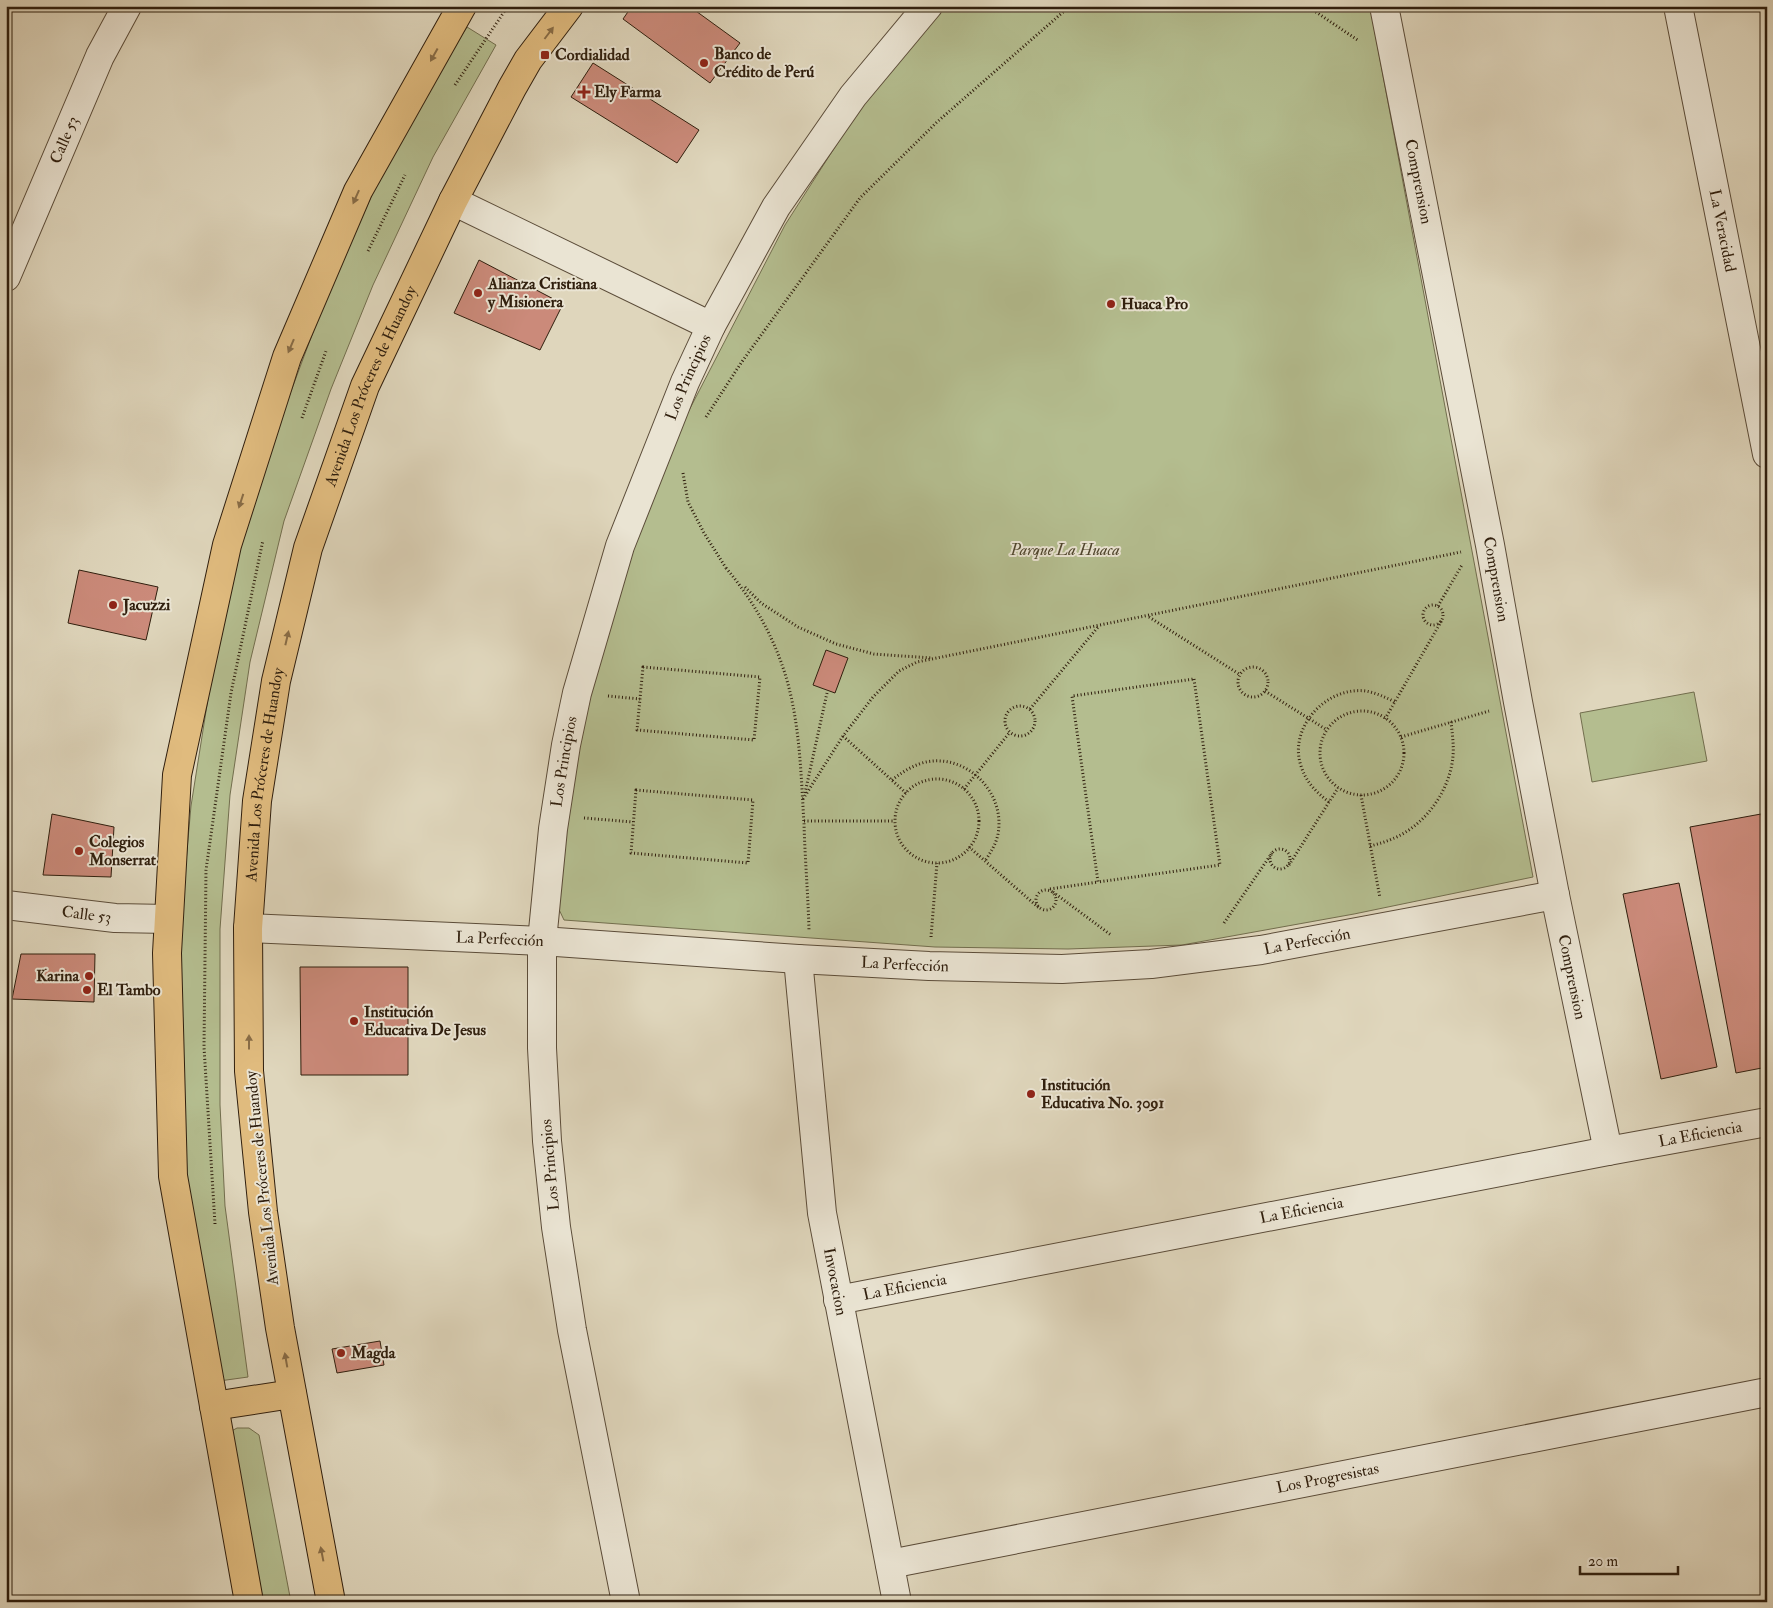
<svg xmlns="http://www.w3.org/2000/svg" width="1773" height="1608" font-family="'IM FELL Double Pica',serif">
<rect width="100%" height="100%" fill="#dfd6bc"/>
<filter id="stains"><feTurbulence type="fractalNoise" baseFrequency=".004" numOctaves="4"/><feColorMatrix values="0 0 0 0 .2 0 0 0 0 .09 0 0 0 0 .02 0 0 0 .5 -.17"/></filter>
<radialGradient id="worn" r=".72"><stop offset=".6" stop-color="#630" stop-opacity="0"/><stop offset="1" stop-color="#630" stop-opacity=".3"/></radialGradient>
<g fill="#b4bd8f" stroke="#726e4e">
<path d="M946,6H1370L1533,877L1354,914L1182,945L1068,949L935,947L564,920L555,901L568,790L593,671L625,555L669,449L785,225L858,111L927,24Z"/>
<path d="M467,27L496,45L433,157L373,285L331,389L284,521L250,662L230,795L220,929V1105L225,1206L248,1377L212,1382L183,1177L179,940L191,806L213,667L234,571L271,445L322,308L374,190L428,88Z"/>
<path d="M1694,692L1707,761L1592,782L1580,713Z"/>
<path d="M237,1428H249L259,1435L291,1602H256L226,1434Z"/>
</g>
<g fill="#cb8a7a" stroke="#2f1e0d">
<path d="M632,6H689L740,43L710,83L623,19Z"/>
<path d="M593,63L699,130L677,163L571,97Z"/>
<path d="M479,260L563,304L540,350L454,313Z"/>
<path d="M79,570L158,587L146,640L68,623Z"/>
<path d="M826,650L848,658L835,693L813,685Z"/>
<path d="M52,814L114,827L111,877L43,875Z"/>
<path d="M1761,814L1767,844V1067L1736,1073L1690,827Z"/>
<path d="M1679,883L1717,1067L1661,1079L1623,894Z"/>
<path d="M21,954H95L94,1002L12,999Z"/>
<path d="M300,967H408V1075H301Z"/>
<path d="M380,1341L384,1365L337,1373L332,1349Z"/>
</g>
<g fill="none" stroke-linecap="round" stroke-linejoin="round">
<defs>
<g id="minor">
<path id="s1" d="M1384,6L1490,545L1518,702L1555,895L1608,1151"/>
<path id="s2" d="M1678,6L1767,454"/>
<path d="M453,201L711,326"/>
<path id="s3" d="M6,277L100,56L127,6"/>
<path id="s4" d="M6,905L115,918L168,919"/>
<path id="s5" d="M248,928L542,941L798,959L929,966L1062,969L1151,964L1261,950L1555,895"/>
<path id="s6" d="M798,959L822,1213L897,1602"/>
<path id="s7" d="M838,1300L1608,1151L1767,1122"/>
<path id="s8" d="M890,1564L1767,1392"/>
<path id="s9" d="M626,1602L572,1330L556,1227L547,1141L542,1048V941L553,829L566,745L577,693L620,546L685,382L711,326L776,207L853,96L928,6"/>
</g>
<g id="major">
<path d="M214,1406L292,1394"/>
<path d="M249,1602L173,1176L167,953L177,775L227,545L287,357L358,191L462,6"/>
<path id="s10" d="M331,1602L280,1328L263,1212L249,1071L248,928L257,801L276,681L308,548L365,386L453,201L512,88L528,60L569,6"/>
</g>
</defs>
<use href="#minor" stroke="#5b4c39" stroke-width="30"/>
<use href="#major" stroke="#2f1e0d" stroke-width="30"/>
<g stroke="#2f1e0d" stroke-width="3" stroke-dasharray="1 2.5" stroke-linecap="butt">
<path d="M1307,6L1359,41"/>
<path d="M455,85L508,6"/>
<path d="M368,251L405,175"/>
<path d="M706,417L741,363L860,198L937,122L1070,6"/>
<path d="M302,418L326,351"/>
<path d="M683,473L688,502L704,533L726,568"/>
<path d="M726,568C753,600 774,637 786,677C800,724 801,775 804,824C805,859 808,894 809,930"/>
<path d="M745,587L761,603L798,627L836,644L874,654L932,658"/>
<circle cx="1433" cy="615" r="10"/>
<path d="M1438,606L1462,565"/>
<path d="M1149,617L1239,674"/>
<circle cx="1253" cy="682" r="15"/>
<path d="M643,667L760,677L754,740L637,730Z"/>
<path d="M1194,679L1220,865L1098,882L1072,696Z"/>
<path d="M1265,691L1327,730"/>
<path d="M608,696L640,699"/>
<circle cx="1020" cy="721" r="15"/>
<path d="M1030,709L1098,627"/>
<circle cx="1362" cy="753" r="42"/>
<path d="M1385,719L1442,620"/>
<path d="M843,736L906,793"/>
<path d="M1401,737L1489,711"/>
<circle cx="937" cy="821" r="42"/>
<path d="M892,780C901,773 910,767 922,763C964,751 1006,791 998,834C996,844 991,852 985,861"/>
<path d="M964,789L1010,732"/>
<path d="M636,790L753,800L748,863L631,853Z"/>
<path d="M805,793L827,693"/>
<path d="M1361,795L1380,898"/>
<path d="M803,799L843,736L873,697L899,671L917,662L1461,552"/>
<path d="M1329,802C1316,792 1306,782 1301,766C1288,728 1326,686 1366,691C1376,693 1385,697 1395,702"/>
<path d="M584,818L633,822"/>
<path d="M804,821H895"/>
<path d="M1370,846C1378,844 1385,842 1392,839C1425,826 1450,791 1453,756C1454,744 1452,733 1451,721"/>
<path d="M969,847L1039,908"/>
<circle cx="1280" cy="859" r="10"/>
<path d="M1289,865L1338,788"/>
<path d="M1050,889L1098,882"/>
<circle cx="1046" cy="900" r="10"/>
<path d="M1053,892L1111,935"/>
<path d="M1224,923L1272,853"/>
<path d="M931,937L937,863"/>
<path d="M215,1224L204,1047L206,870L231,693L263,540"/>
</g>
<use href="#minor" stroke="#eae4d3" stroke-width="28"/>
<use href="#major" stroke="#e0bb7e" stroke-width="28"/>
</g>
<defs><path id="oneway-solid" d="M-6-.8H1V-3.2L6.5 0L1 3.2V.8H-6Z" transform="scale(1.25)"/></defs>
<g fill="#886c46">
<use href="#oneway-solid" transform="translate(549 33) rotate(-53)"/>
<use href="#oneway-solid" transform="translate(434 55) rotate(119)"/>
<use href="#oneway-solid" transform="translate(356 197) rotate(114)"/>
<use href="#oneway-solid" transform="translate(291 346) rotate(113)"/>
<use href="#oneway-solid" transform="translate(241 501) rotate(108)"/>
<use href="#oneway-solid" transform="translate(287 638) rotate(-77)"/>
<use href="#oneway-solid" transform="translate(249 1042) rotate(-90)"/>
<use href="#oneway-solid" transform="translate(286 1360) rotate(-100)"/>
<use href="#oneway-solid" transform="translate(322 1554) rotate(-101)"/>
</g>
<g fill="#8f2418" stroke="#eae4d3" stroke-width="2">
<rect x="540" y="50" width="10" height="10" rx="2.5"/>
<circle cx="704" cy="63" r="5"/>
<path d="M581.5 84.5h5v5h5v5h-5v5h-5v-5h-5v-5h5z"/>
<circle cx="478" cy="293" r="5"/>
<circle cx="1111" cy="304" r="5"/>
<circle cx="113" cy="605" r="5"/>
<circle cx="79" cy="851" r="5"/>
<circle cx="89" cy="976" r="5"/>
<circle cx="87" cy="990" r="5"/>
<circle cx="354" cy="1021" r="5"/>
<circle cx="1031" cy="1094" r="5"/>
<circle cx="341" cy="1353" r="5"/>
</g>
<g text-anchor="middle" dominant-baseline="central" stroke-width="4" stroke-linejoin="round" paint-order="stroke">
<g font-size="16" font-weight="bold" fill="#2f1e0d" stroke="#eae4d3" text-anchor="start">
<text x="714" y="54">Banco de<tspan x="714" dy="18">Crédito de Perú</tspan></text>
<text x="555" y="55">Cordialidad</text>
<text x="594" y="92">Ely Farma</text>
<text x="488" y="284">Alianza Cristiana<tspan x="488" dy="18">y Misionera</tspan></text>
<text x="1121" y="304">Huaca Pro</text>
<text x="123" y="605">Jacuzzi</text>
<text x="89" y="842">Colegios<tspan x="89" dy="18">Monserrat</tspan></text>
<text x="79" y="976" text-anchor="end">Karina</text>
<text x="97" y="990">El Tambo</text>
<text x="364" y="1012">Institución<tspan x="364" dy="18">Educativa De Jesus</tspan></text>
<text x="1041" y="1085">Institución<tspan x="1041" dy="18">Educativa No. 3091</tspan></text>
<text x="351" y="1353">Magda</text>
</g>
<g font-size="16" fill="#2f1e0d" stroke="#eae4d3">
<text stroke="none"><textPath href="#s3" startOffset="149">Calle 53</textPath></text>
<text stroke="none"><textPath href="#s1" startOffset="179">Comprension</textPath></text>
<text stroke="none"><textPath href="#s2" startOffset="229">La Veracidad</textPath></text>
<text stroke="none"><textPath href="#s9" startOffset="1254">Los Principios</textPath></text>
<text stroke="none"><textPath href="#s10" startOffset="1240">Avenida Los Próceres de Huandoy</textPath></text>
<text stroke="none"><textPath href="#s1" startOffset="584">Comprension</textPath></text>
<text stroke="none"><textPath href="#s9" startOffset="849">Los Principios</textPath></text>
<text stroke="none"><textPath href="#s10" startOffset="835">Avenida Los Próceres de Huandoy</textPath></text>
<text stroke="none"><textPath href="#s4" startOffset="81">Calle 53</textPath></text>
<text stroke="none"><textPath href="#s5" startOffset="252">La Perfección</textPath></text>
<text stroke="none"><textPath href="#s5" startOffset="1062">La Perfección</textPath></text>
<text stroke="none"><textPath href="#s5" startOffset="658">La Perfección</textPath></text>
<text stroke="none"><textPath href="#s1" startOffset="989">Comprension</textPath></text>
<text stroke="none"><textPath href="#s7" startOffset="878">La Eficiencia</textPath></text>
<text transform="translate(550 1165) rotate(-95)">Los Principios</text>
<text transform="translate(262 1178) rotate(-96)">Avenida Los Próceres de Huandoy</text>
<text stroke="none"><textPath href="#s7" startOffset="472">La Eficiencia</textPath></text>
<text stroke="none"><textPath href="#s6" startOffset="325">Invocacion</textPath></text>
<text stroke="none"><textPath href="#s7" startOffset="68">La Eficiencia</textPath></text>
<text stroke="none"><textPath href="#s8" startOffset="446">Los Progresistas</textPath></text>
</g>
<g font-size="16" font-style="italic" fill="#50462e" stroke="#eae4d3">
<text x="1065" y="550">Parque La Huaca</text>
</g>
</g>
<rect width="1773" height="1608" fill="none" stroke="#dfd6bc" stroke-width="25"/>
<rect x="8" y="8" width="1758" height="1593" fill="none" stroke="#2f1e0d" stroke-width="2.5"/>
<rect x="12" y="12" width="1748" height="1583" fill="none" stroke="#2f1e0d"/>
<path d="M1580 1566v8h98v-8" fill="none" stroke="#2f1e0d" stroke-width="2.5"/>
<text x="1588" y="1566" font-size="15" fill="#2f1e0d" stroke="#eae4d3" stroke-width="4" paint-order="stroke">20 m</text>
<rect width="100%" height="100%" filter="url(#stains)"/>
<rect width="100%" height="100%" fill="url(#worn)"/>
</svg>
